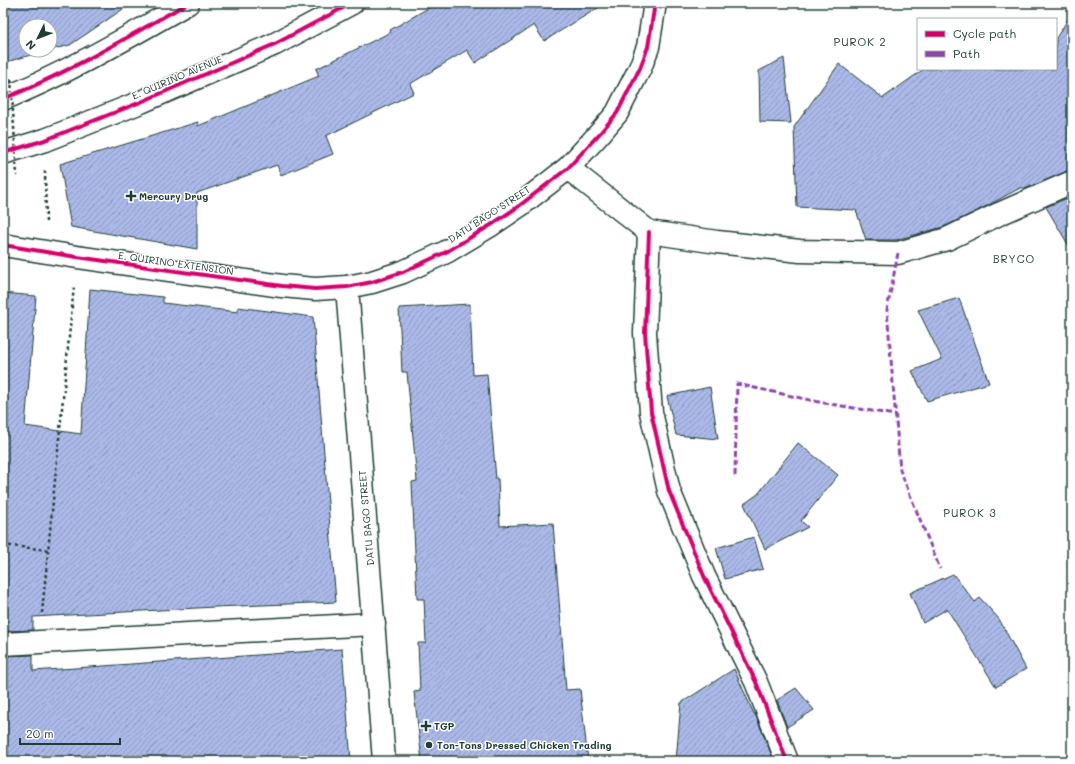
<svg xmlns="http://www.w3.org/2000/svg" width="1075" height="764" font-family="Mali,sans-serif">
<defs>
<pattern id="building-hatch" width="6" height="6" patternUnits="userSpaceOnUse"><rect width="6" height="6" fill="#abb9e9"/><path d="M-1 1l2-2M0 6l6-6M5 7l2-2" fill="none" stroke="#8b98be"/></pattern>
</defs>
<rect width="100%" height="100%" fill="#fff"/>
<filter id="ink" filterUnits="userSpaceOnUse"><feTurbulence type="fractalNoise" baseFrequency=".025" numOctaves="2"/><feDisplacementMap in="SourceGraphic" scale="8" xChannelSelector="R" yChannelSelector="G"/><feConvolveMatrix kernelMatrix="1 2 1 2 8 2 1 2 1" color-interpolation-filters="sRGB"/></filter>
<g filter="url(#ink)">
<g fill="url(#building-hatch)" stroke="#1f3d34">
<path d="M3,3H132L70,45L50,50V26H26V50H48L3,63Z"/>
<path d="M437,3H606L544,41L534,25L475,63L467,50L410,84L414,93L326,136L333,154L281,175L277,165L197,193V249L71,227L60,164L198,122V126L319,76L316,69L391,32L390,30Z"/>
<path d="M1072,13V170L1067,171L1033,186L1031,184L1028,188L1024,189L1022,187L977,211L943,227L896,240H866L856,210L797,207L794,127L839,64L883,98L924,69H1056V38Z"/>
<path d="M784,58L791,123L760,122L759,71Z"/>
<path d="M1072,196V251L1046,207Z"/>
<path d="M90,289L163,297V303L238,312V307L313,317L336,602L215,607L33,617V630L3,631V293L36,296L25,426L81,434Z"/>
<path d="M959,298L989,383L927,401L912,371L942,359L918,310Z"/>
<path d="M470,304L473,375L487,374L496,479H498L500,526L553,523L566,690L580,689L588,761H422L414,692L420,691L418,643H426L424,599H417L412,482L417,481L407,372H402L399,308Z"/>
<path d="M710,387L718,439L676,435L667,396Z"/>
<path d="M798,443L838,475L801,521L808,527L765,549L744,504L758,494Z"/>
<path d="M754,537L763,569L725,579L716,548Z"/>
<path d="M953,574L975,602L980,598L999,619L1026,669L996,687L947,609L923,623L910,593Z"/>
<path d="M342,649L351,761H3V656L33,655V671Z"/>
<path d="M734,669L754,714H755L774,761H676L681,703Z"/>
<path d="M796,688L814,710L787,727L777,700Z"/>
</g>
<g fill="none" stroke-linecap="round" stroke-linejoin="round">
<defs>
<g id="minor">
<path d="M568,168L649,232L717,242L800,251L898,253L947,239L999,214L1058,188L1072,182"/>
<path d="M649,232L645,333L651,412L669,491L704,576L756,682L787,761"/>
<path d="M3,245L77,257L282,286L315,289L347,287L372,282L403,272L446,252L491,225L519,206L568,168L601,132L617,113L640,68L648,47L655,3"/>
<path d="M347,287L384,761"/>
<path d="M3,644L374,624"/>
</g>
<g id="major">
<path d="M3,99C68,73 128,37 188,3"/>
<path d="M3,153L45,140L141,102L275,44L352,3"/>
</g>
</defs>
<use href="#minor" stroke="#1f3d34" stroke-width="25"/>
<use href="#major" stroke="#1f3d34" stroke-width="25"/>
<g stroke="#1f3d34" stroke-width="2.5" stroke-dasharray="3 3" stroke-linecap="butt">
<path d="M45,171L46,224"/>
<path d="M3,545L48,550"/>
<path d="M42,613L74,286"/>
</g>
<use href="#minor" stroke="#fff" stroke-width="22"/>
<use href="#major" stroke="#fff" stroke-width="22"/>
<path stroke="#1f3d34" stroke-width="2.5" stroke-dasharray="3 3" stroke-linecap="butt" d="M11,79L17,176"/>
<g stroke="#8e44ad" stroke-width="3" stroke-dasharray="6 3" stroke-linecap="butt">
<path d="M898,253L887,310L900,470L940,569"/>
<path d="M735,476L737,384L819,402L895,415"/>
</g>
<defs>
<g id="cycleway">
<path d="M3,99C68,73 128,37 188,3"/>
<path d="M3,153L45,140L141,102L275,44L352,3"/>
<path d="M649,232L645,333L651,412L669,491L704,576L756,682L787,761"/>
<path d="M3,245L77,257L282,286L315,289L347,287L372,282L403,272L446,252L491,225L519,206L568,168L601,132L617,113L640,68L648,47L655,3"/>
</g>
</defs>
<use href="#cycleway" stroke="#fff" stroke-width="6"/>
<use href="#cycleway" stroke="#d6006c" stroke-width="4"/>
</g>
</g>
<g fill="#1f3d34" stroke="#fff" stroke-width="1.5">
<path d="M129 190h4v4h4v4h-4v4h-4v-4h-4v-4h4z"/>
<path d="M424 720h4v4h4v4h-4v4h-4v-4h-4v-4h4z"/>
<circle cx="429" cy="745" r="4"/>
</g>
<g text-anchor="middle" dominant-baseline="central" stroke-width="3" stroke-linejoin="round" paint-order="stroke">
<g font-size="10" fill="#1f3d34" stroke="#fff">
<text transform="translate(177 77) rotate(-23)">E. QUIRINO AVENUE</text>
<text transform="translate(489 214) rotate(-33)">DATU BAGO STREET</text>
<text transform="translate(176 263) rotate(8)">E. QUIRINO EXTENSION</text>
<text transform="translate(366 518) rotate(-95)">DATU BAGO STREET</text>
</g>
<g font-size="10" font-weight="bold" fill="#1f3d34" stroke="#fff" text-anchor="start">
<text x="139" y="196">Mercury Drug</text>
<text x="434" y="726">TGP</text>
<text x="437" y="745">Ton-Tons Dressed Chicken Trading</text>
</g>
<g font-size="11" letter-spacing="1" fill="#1f3d34" stroke="#fff">
<text x="860" y="41">PUROK 2</text>
<text x="1014" y="258">BRYCO</text>
<text x="970" y="512">PUROK 3</text>
</g>
</g>
<rect width="1075" height="764" fill="none" stroke="#fff" stroke-width="16"/>
<rect x="8" y="8" width="1059" height="748" fill="none" stroke="#1f3d34" stroke-width="1.5" filter="url(#ink)"/>
<rect x="917" y="18" width="140" height="52" fill="#ffffff" stroke="#a5b1ae"/>
<rect x="925" y="31" width="20" height="6" fill="#d6006c" stroke="#a5b1ae"/>
<text x="953" y="38" font-size="12" fill="#1f3d34">Cycle path</text>
<rect x="925" y="51" width="20" height="6" fill="#8e44ad" stroke="#a5b1ae"/>
<text x="953" y="58" font-size="12" fill="#1f3d34">Path</text>
<g transform="translate(38 38) rotate(227)"><circle r="19" fill="#ffffff" stroke="#a5b1ae"/>
<path d="M0-3L7 15L0 10L-7 15Z" fill="#1f3d34"/>
<text y="-6" font-size="11" font-weight="bold" text-anchor="middle" fill="#1f3d34">N</text>
</g>
<path d="M20 738v6h100v-6" fill="none" stroke="#1f3d34" stroke-width="2"/>
<text x="26" y="738" font-size="12" fill="#1f3d34" stroke="#ffffff" stroke-width="3" paint-order="stroke">20 m</text>
</svg>
